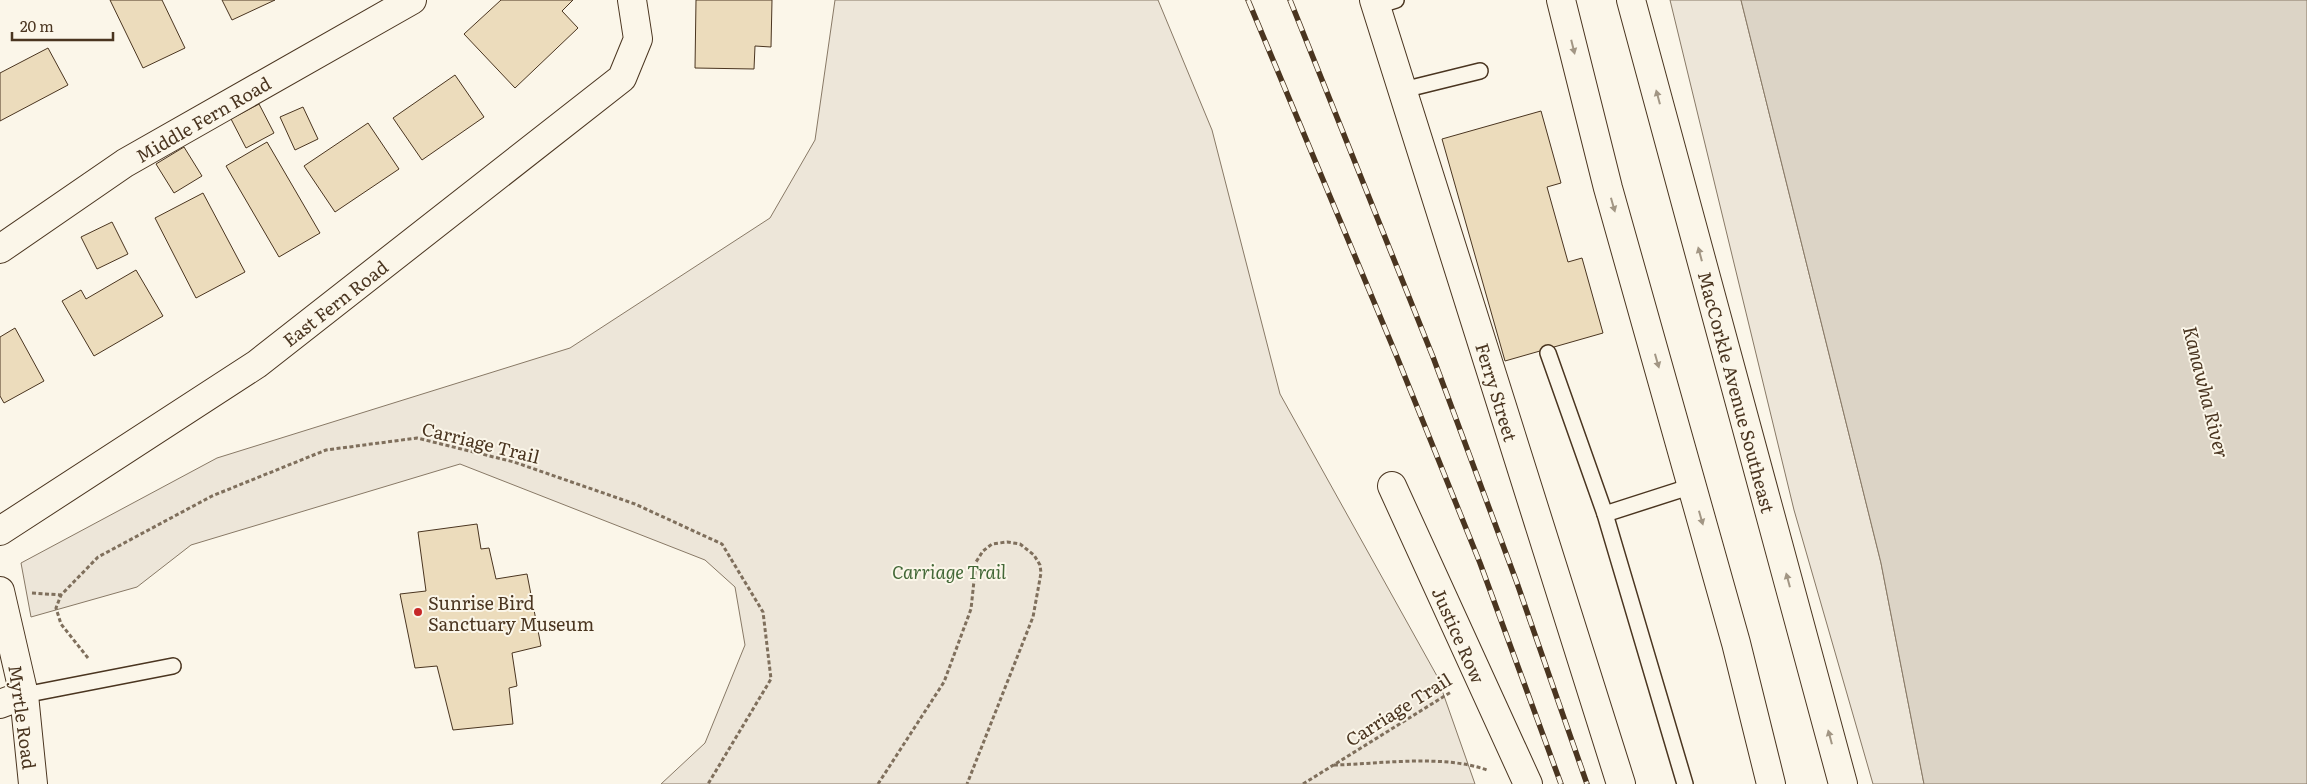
<svg xmlns="http://www.w3.org/2000/svg" width="2307" height="784" font-family="Literata,serif">
<rect width="100%" height="100%" fill="#fbf6e9"/>
<g fill="#ede6d9" stroke="#887966">
<path d="M835,0H1158L1212,130L1280,394L1437,676L1475,784H661L705,743L745,645L735,587L705,560L460,464L191,545L137,587L31,617L21,563L217,458L570,348L770,218L815,140Z"/>
<path d="M1670,0H1741L1881,563L1924,784H1873L1794,510Z"/>
</g>
<path fill="#dcd4c6" stroke="#887966" d="M1741,0H2307V784H1924L1881,563Z"/>
<g fill="#ecdcbc" stroke="#4a3520">
<path d="M110,0H162L185,48L143,68Z"/>
<path d="M222,0H275L232,20Z"/>
<path d="M501,0H573L562,11L578,28L515,88L464,34Z"/>
<path d="M696,0H772L771,47L755,46L754,69L695,68Z"/>
<path d="M48,48L68,85L0,121V73Z"/>
<path d="M455,75L484,117L422,160L393,118Z"/>
<path d="M259,104L274,133L246,148L231,119Z"/>
<path d="M303,107L318,139L295,150L280,117Z"/>
<path d="M1541,111L1561,183L1547,187L1568,262L1582,258L1603,333L1505,361L1442,139Z"/>
<path d="M368,123L399,169L335,212L304,166Z"/>
<path d="M267,142L320,233L279,257L226,166Z"/>
<path d="M184,147L202,176L174,193L156,164Z"/>
<path d="M203,193L245,272L196,298L155,218Z"/>
<path d="M112,222L128,254L97,269L81,237Z"/>
<path d="M136,270L163,316L94,356L62,301L81,290L86,299Z"/>
<path d="M15,328L44,381L4,403L0,396V337Z"/>
<path d="M477,524L481,549L489,548L496,579L527,574L541,646L512,653L517,686L509,688L513,724L453,730L437,666L415,668L400,594L426,591L418,532Z"/>
</g>
<g fill="none" stroke-linecap="round" stroke-linejoin="round">
<defs>
<g id="lane">
<path d="M1377,6L1396,0"/>
<path d="M1403,90L1480,71"/>
<path d="M1548,353L1605,514L1685,784"/>
<path d="M1605,514L1692,486"/>
<path d="M24,695L173,666"/>
</g>
<g id="street">
<path d="M0,249L125,163L412,0"/>
<path d="M1392,486L1528,784"/>
<path d="M0,531L257,364L622,78L638,39L632,0"/>
<path d="M0,591L24,695L33,784"/>
<path d="M0,704L24,695"/>
</g>
<g id="primary">
<path d="M1374,0L1621,784"/>
<path d="M1561,0L1608,188L1736,643L1771,784"/>
<path d="M1631,0L1843,784"/>
</g>
</defs>
<use href="#lane" stroke="#4a3520" stroke-width="18"/>
<use href="#street" stroke="#4a3520" stroke-width="30"/>
<use href="#primary" stroke="#4a3520" stroke-width="30"/>
<g stroke="#7f6f5c" stroke-width="3" stroke-dasharray="4 2.5" stroke-linecap="butt">
<path d="M32,593L61,595"/>
<path d="M88,658L61,624L56,608L61,595L98,557L212,496L326,450L417,438L514,462L635,504L722,544L763,612L771,679L708,784"/>
<path d="M1334,765C1381,764 1442,754 1487,770"/>
<path d="M878,784L944,682L971,609L976,562L983,551L992,544L1007,542L1020,544L1034,555L1040,565L1041,573L1033,617L967,784"/>
<path d="M1303,784L1451,692"/>
</g>
<use href="#lane" stroke="#fbf6e9" stroke-width="15"/>
<use href="#street" stroke="#fbf6e9" stroke-width="28"/>
<use href="#primary" stroke="#fbf6e9" stroke-width="28"/>
<defs>
<g id="rail">
<path d="M1248,0L1397,357L1480,563L1561,784"/>
<path d="M1290,0L1433,357L1517,583L1587,784"/>
</g>
</defs>
<use href="#rail" stroke="#4a3520" stroke-width="5.5"/>
<use href="#rail" stroke="#fbf6e9" stroke-width="4" stroke-dasharray="11" stroke-linecap="butt"/>
</g>
<defs><path id="oneway-solid" d="M-6-.8H1V-3.2L6.5 0L1 3.2V.8H-6Z" transform="scale(1.25)"/></defs>
<g fill="#a29684">
<use href="#oneway-solid" transform="translate(1573 47) rotate(76)"/>
<use href="#oneway-solid" transform="translate(1658 97) rotate(-105)"/>
<use href="#oneway-solid" transform="translate(1613 205) rotate(74)"/>
<use href="#oneway-solid" transform="translate(1700 254) rotate(-105)"/>
<use href="#oneway-solid" transform="translate(1657 361) rotate(74)"/>
<use href="#oneway-solid" transform="translate(1701 518) rotate(74)"/>
<use href="#oneway-solid" transform="translate(1788 580) rotate(-105)"/>
<use href="#oneway-solid" transform="translate(1830 737) rotate(-105)"/>
</g>
<circle fill="#c62828" stroke="#fbf6e9" stroke-width="2" cx="418" cy="612" r="5"/>
<g text-anchor="middle" dominant-baseline="central" stroke-width="4" stroke-linejoin="round" paint-order="stroke">
<g font-size="18" fill="#4a3520" stroke="#fbf6e9">
<text transform="translate(203 119) rotate(-30)">Middle Fern Road</text>
<text transform="translate(335 303) rotate(-38)">East Fern Road</text>
<text transform="translate(1497 392) rotate(73)">Ferry Street</text>
<text transform="translate(1737 392) rotate(75)">MacCorkle Avenue Southeast</text>
<text transform="translate(481 442) rotate(14)">Carriage Trail</text>
<text transform="translate(1459 635) rotate(66)">Justice Row</text>
<text transform="translate(1398 709) rotate(-32)">Carriage Trail</text>
<text transform="translate(23 717) rotate(82)">Myrtle Road</text>
</g>
<g font-size="18" font-style="italic" fill="#436837" stroke="#fbf6e9">
<text x="949" y="571">Carriage Trail</text>
</g>
<g font-size="18" fill="#4a3520" stroke="#fbf6e9" text-anchor="start">
<text x="428" y="602">Sunrise Bird<tspan x="428" dy="21">Sanctuary Museum</tspan></text>
</g>
<g font-size="19" font-style="italic" fill="#4a3520" stroke="#fbf6e9">
<text transform="translate(2207 392) rotate(76)">Kanawha River</text>
</g>
</g>
<path d="M12 32v8h101v-8" fill="none" stroke="#4a3520" stroke-width="2.5"/>
<text x="20" y="32" font-size="15" fill="#4a3520" stroke="#fbf6e9" stroke-width="4" paint-order="stroke">20 m</text>
</svg>
